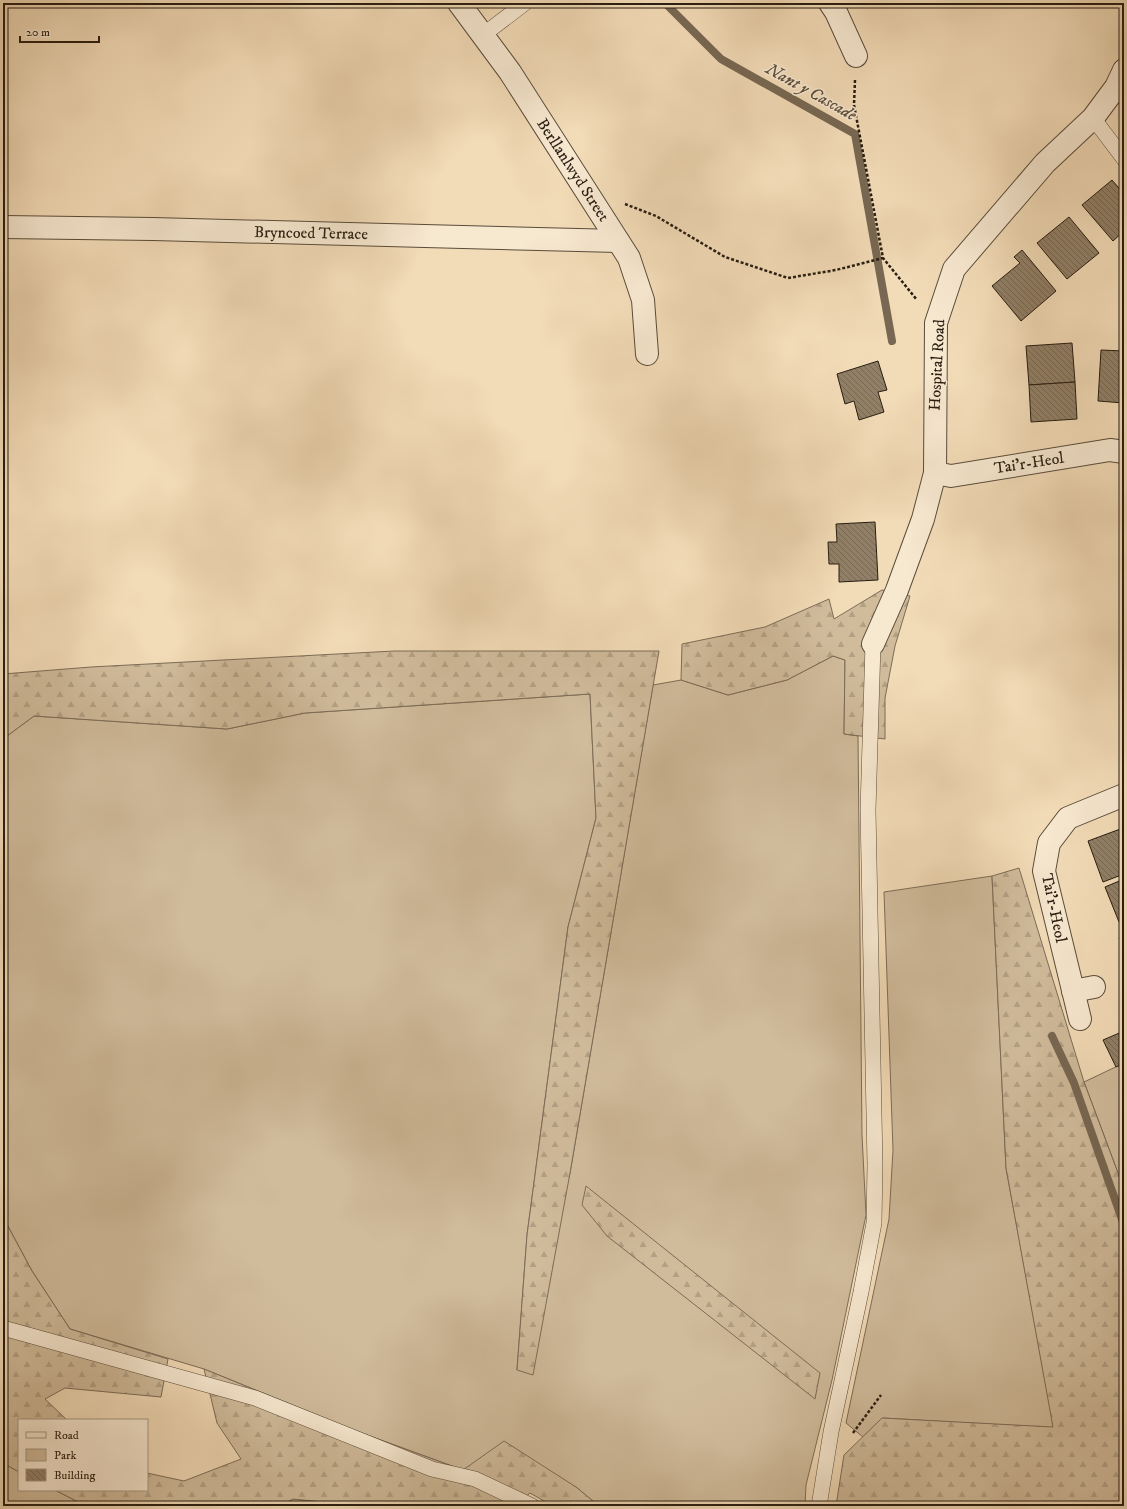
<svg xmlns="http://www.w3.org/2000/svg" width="1127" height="1509" font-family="'IM FELL DW Pica',serif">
<defs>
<pattern id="forest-firs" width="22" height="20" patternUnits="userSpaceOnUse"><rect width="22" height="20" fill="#d0bb9b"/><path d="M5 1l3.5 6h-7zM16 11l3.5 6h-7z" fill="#b3a084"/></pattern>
<pattern id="building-back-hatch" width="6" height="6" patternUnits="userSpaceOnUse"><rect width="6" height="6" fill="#918067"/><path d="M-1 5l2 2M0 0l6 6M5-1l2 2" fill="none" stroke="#766853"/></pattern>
</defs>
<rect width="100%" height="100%" fill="#f2dbb7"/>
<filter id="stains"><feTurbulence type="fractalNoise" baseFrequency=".005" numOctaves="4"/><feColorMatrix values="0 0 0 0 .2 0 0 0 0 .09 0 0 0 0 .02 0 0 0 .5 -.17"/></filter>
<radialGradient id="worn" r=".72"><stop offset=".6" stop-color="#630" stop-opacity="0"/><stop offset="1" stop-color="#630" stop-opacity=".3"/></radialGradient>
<g fill="#d0bb9b" stroke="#7c6c56">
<path d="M833,656L845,660L844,734L858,736L862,1135L866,1215L832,1380L806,1485L805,1506H599L576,1487L463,1470L356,1431L204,1369L70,1329L32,1271L3,1217V739L34,716L227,729L305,713L590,694L596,818L568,927L527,1235L517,1370L570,1173L653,685L681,680L728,695L787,680Z"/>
<path d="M992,876L1006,1168L1054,1428L883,1418L863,1437L846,1423L889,1219L893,1150L884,892Z"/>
<path d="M1124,1063V1189L1084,1082Z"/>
<path d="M3,1463L19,1472V1490H55L86,1506H3Z"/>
<path d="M293,1499L363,1506H279Z"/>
</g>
<g fill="url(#forest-firs)" stroke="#7c6c56">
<path d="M882,590L910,596L895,646L885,698V739L844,734L845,660L833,656L787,680L728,695L681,680L682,644L765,627L829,599L834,619Z"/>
<path d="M394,651H659L570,1173L533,1375L517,1370L527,1235L568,927L596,818L590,694L305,713L227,729L34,716L3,739V674L91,667Z"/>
<path d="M1019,868L1084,1082L1124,1189V1506H836L844,1455L882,1418L1053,1427L1006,1168L992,876Z"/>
<path d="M586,1186L820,1373L815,1399L607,1236L582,1205Z"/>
<path d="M3,1217L32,1271L70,1329L168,1359L161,1397L65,1388L45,1399L67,1420H19V1472L3,1463V1306H4L3,1305Z"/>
<path d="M204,1369L356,1431L463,1470L504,1441L576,1487L599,1506H553L530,1493L514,1506H363L293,1499L279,1506H86L55,1490H147V1473L184,1481L241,1459L217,1423Z"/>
</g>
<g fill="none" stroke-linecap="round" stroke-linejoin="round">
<g stroke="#786853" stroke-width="8">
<path d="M665,3L721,59L855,134L892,341"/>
<path d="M1052,1036L1074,1083L1124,1225"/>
</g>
</g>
<g fill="url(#building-back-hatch)" stroke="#281d11">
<path d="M1112,180L1124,194V231L1113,241L1082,205Z"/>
<path d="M1069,217L1099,253L1067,279L1037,243Z"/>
<path d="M1022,250L1056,291L1021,321L992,286L1020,263L1014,257Z"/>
<path d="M1072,343L1075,382L1029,385L1026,346Z"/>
<path d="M1101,350L1124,351V350V403L1098,401Z"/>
<path d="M878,361L887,390L878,392L884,412L859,420L854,401L845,404L837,374Z"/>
<path d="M1075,382L1077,419L1031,422L1029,385Z"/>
<path d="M875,522L878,580L839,582V564H829L828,542H837L836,524Z"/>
<path d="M1123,828L1124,831V874L1103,882L1088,841Z"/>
<path d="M1124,879V920L1119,922L1105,887Z"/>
<path d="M1124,936V952L1119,938Z"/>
<path d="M1124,1031V1063L1116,1067L1103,1040Z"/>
</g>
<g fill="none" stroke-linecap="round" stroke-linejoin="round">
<defs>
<g id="lane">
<path d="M483,35L525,3"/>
<path d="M1093,118L1124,159"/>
<path d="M3,1328L255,1398L432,1469L475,1479L532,1506"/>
<path d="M819,1506L831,1432L861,1292L874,1223L875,1165L868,810L873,644"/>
</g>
<g id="street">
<path d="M459,3L510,72L629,258L643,300L647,354"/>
<path d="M830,3L836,12L856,56"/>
<path d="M3,227L153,229L618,241"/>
<path d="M935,473L951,476L1110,450L1124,452"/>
<path d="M873,644L897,590L923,519L935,473L936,323L954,269L1045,163L1093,118L1116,87L1124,70"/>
<path d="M1073,991L1094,987"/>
<path d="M1080,1019L1044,871L1049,843L1068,818L1124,795"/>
</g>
</defs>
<use href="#lane" stroke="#5a4c3a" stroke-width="16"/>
<use href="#street" stroke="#5a4c3a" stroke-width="24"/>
<g stroke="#281d11" stroke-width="2.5" stroke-dasharray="3 2" stroke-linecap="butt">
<path d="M855,80L854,105L883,258L917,300"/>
<path d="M625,204L656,216L725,257L788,278L836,270L883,258"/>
<path d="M853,1433L881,1395"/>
</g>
<use href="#lane" stroke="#f7e8d0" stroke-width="15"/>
<use href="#street" stroke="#f7e8d0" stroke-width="22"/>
</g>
<g text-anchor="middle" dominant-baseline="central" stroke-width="3" stroke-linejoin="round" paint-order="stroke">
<g font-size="16" fill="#281d11" stroke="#f7e8d0">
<text transform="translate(573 170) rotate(57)">Berllanlwyd Street</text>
<text transform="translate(311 233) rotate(1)">Bryncoed Terrace</text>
<text transform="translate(937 365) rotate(-87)">Hospital Road</text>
<text transform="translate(1029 463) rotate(-9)">Tai'r-Heol</text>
<text transform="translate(1054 908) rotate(78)">Tai'r-Heol</text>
</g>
<g font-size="17" font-style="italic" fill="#5d4f3d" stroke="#f7e8d0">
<text transform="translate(811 92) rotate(29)">Nant y Cascade</text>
</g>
</g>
<rect width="1127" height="1509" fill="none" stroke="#f2dbb7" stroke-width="16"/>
<rect x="4" y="4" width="1119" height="1501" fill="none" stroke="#281d11" stroke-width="2"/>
<rect x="8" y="8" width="1111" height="1493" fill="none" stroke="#281d11"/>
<rect x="18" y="1419" width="130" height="72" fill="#f7e8d0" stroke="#a49784"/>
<rect x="26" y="1432" width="20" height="6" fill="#f7e8d0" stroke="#a49784"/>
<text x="54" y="1439" font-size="12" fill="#281d11">Road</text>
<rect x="26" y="1449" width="20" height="12" fill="#d0bb9b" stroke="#a49784"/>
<text x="54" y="1459" font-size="12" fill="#281d11">Park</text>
<rect x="26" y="1469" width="20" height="12" fill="url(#building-back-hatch)" stroke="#a49784"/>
<text x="54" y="1479" font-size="12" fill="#281d11">Building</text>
<path d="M20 36v6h79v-6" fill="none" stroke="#281d11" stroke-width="2"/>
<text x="26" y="36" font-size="12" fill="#281d11" stroke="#f7e8d0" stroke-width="3" paint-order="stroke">20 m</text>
<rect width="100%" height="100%" filter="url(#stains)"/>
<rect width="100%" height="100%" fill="url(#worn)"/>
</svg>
